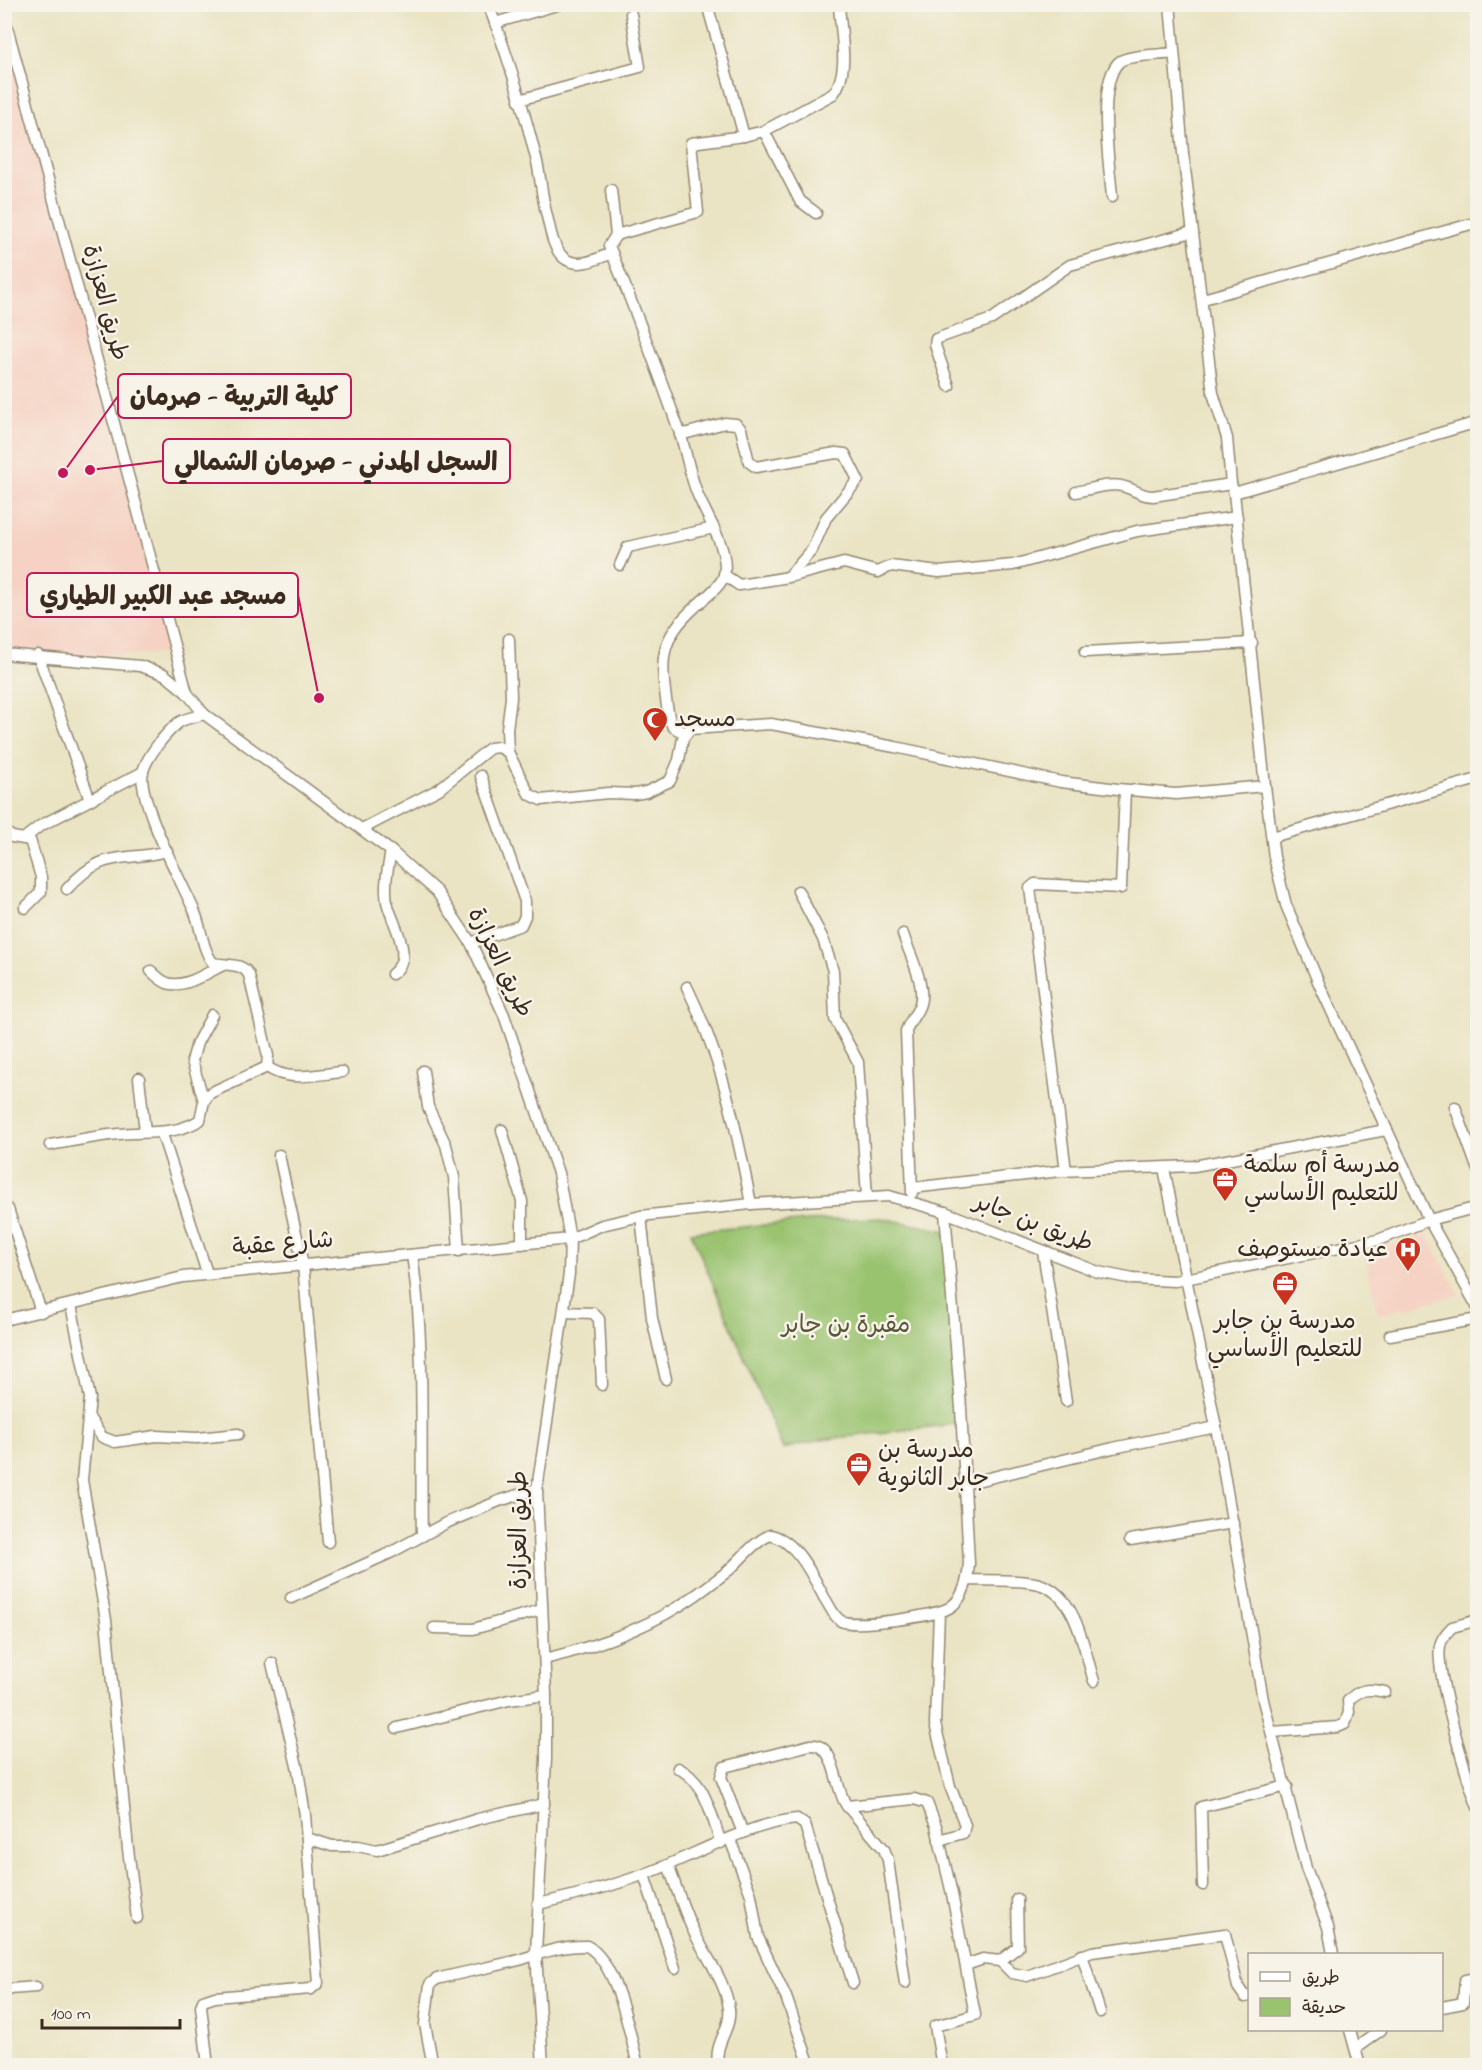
<svg xmlns="http://www.w3.org/2000/svg" width="1482" height="2070" font-family="'Indie Flower','Playpen Sans Arabic',sans-serif">
<rect width="100%" height="100%" fill="#f7f3e8"/>
<filter id="ink" filterUnits="userSpaceOnUse"><feTurbulence type="fractalNoise" baseFrequency=".0167" numOctaves="2"/><feDisplacementMap in="SourceGraphic" scale="12" xChannelSelector="R" yChannelSelector="G"/><feConvolveMatrix kernelMatrix="1 2 1 2 8 2 1 2 1" color-interpolation-filters="sRGB"/></filter>
<filter id="wash" filterUnits="userSpaceOnUse"><feTurbulence type="fractalNoise" baseFrequency=".008" numOctaves="4" result="noise"/><feDisplacementMap in="SourceGraphic" scale="24" xChannelSelector="R" yChannelSelector="G"/><feGaussianBlur stdDeviation="1.35" result="paint"/><feColorMatrix in="noise" values="0 0 0 0 0 0 0 0 0 0 0 0 0 0 0 0 0 1.4 0 .05"/><feComposite in="paint" operator="in"/></filter>
<g filter="url(#wash)">
<rect width="100%" height="100%" fill="#eae4c4"/>
<g fill="#f5d2c3">
<path d="M5,16L177,654L5,656Z"/>
<path d="M1427,1234L1459,1295L1378,1315L1364,1251Z"/>
</g>
<path fill="#9ac36f" stroke="#6a7646" stroke-width="1.5" d="M881,1218L946,1231L962,1423L821,1440L783,1449L691,1232L808,1221Z"/>
</g>
<g filter="url(#ink)">
<g fill="none" stroke-linecap="round" stroke-linejoin="round">
<defs>
<g id="minor">
<path d="M488,4C508,55 524,110 537,162C541,180 542,198 547,216C550,229 553,249 564,258C578,269 597,259 612,253"/>
<path d="M707,4L744,136"/>
<path d="M1170,4L1183,153L1213,393L1227,438L1231,484L1234,493L1265,786L1274,857L1286,905L1320,986L1429,1220L1478,1308"/>
<path d="M4,16L187,693L204,714L391,851L437,892L471,943L504,1015L558,1173L570,1239L569,1274L537,1489L546,1695V1759L536,1953L543,2066"/>
<path d="M495,23L560,4"/>
<path d="M519,100L640,67L631,14"/>
<path d="M764,131L800,201L816,213"/>
<path d="M611,190L616,235"/>
<path d="M1112,197C1110,167 1096,84 1119,62C1126,55 1162,55 1173,53"/>
<path d="M1203,299L1478,222"/>
<path d="M949,386L935,345L936,339L992,319L1070,265L1192,232"/>
<path d="M680,435L725,423L736,424L741,429L749,462L756,467L836,453L845,454L858,480L826,518L812,550L789,576"/>
<path d="M1076,492C1091,489 1111,482 1125,487C1136,490 1141,496 1153,496L1231,484"/>
<path d="M1234,493L1478,422"/>
<path d="M620,565L628,547L714,528"/>
<path d="M724,575L739,585L789,577L844,563L878,572L891,566L939,572L1013,565L1137,531L1237,517"/>
<path d="M1085,652L1252,643"/>
<path d="M4,654L140,666L164,674L187,693"/>
<path d="M38,655L90,800"/>
<path d="M686,732C669,729 670,722 667,706C659,653 661,636 704,599C711,593 722,584 724,575C730,548 704,514 696,490C689,471 686,452 680,433C658,371 634,307 609,246L616,235L698,212L691,143L744,136L764,131L833,94C851,73 840,31 839,4"/>
<path d="M508,752L507,729L511,698L509,639"/>
<path d="M362,829L439,789L490,748L499,747L508,752L529,794L541,800L608,793L635,794L646,792L670,781L679,760L683,738L690,729L771,724L895,747L1061,782L1118,789L1176,794L1265,786"/>
<path d="M4,831L12,837L30,840L41,877V892L25,908"/>
<path d="M26,837L40,826L143,772"/>
<path d="M1272,837L1478,779"/>
<path d="M391,851C388,867 384,885 387,902C392,924 416,957 392,974"/>
<path d="M67,889C104,848 120,863 167,851"/>
<path d="M798,891L823,939L833,971L835,1019L858,1062L867,1196"/>
<path d="M903,934C909,954 929,988 918,1009C914,1017 909,1022 906,1031L912,1193"/>
<path d="M471,943L521,925L525,916V901L481,776"/>
<path d="M151,971C155,975 162,981 167,983C185,989 208,972 223,965"/>
<path d="M687,987C722,1059 736,1126 751,1204"/>
<path d="M267,1067C289,1083 317,1074 342,1072"/>
<path d="M423,1071L428,1107L446,1145L454,1177L459,1251"/>
<path d="M139,1078L145,1132"/>
<path d="M204,1101L192,1061L197,1043L212,1015"/>
<path d="M1455,1107L1478,1170"/>
<path d="M502,1130L522,1201V1244"/>
<path d="M162,1134L207,1273"/>
<path d="M50,1145C73,1141 96,1136 119,1134C147,1131 174,1136 200,1120L204,1101L210,1093L267,1067L268,1056L249,975C242,962 227,966 213,963C201,948 202,926 193,908C181,881 136,797 143,771C148,755 165,734 178,723C184,718 196,717 204,714"/>
<path d="M279,1155L303,1265L328,1542"/>
<path d="M1164,1168L1216,1427L1263,1700L1306,1868L1328,1927L1333,1954"/>
<path d="M1066,1171L1030,888L1035,884L1121,888L1125,790"/>
<path d="M912,1188L1060,1171L1194,1166L1386,1130"/>
<path d="M8,1209L41,1312"/>
<path d="M641,1216L652,1318L666,1379"/>
<path d="M1043,1251L1066,1401"/>
<path d="M412,1255C426,1348 420,1443 422,1536"/>
<path d="M71,1305L90,1398L82,1480L106,1620L128,1849L137,1918"/>
<path d="M564,1312L593,1313L599,1319L602,1385"/>
<path d="M4,1320L183,1277L570,1239L602,1225L641,1216L751,1204L889,1196L945,1212L1098,1272L1133,1279L1175,1281L1378,1240L1429,1220L1478,1207"/>
<path d="M1390,1335L1478,1319"/>
<path d="M90,1419L102,1437L115,1442L156,1436L197,1438L238,1434"/>
<path d="M964,1484L1113,1448L1216,1427"/>
<path d="M1130,1540L1233,1523"/>
<path d="M967,1580C986,1581 1026,1579 1042,1585C1077,1597 1084,1650 1094,1681"/>
<path d="M291,1598L390,1553L446,1523L499,1501L537,1489"/>
<path d="M939,1612L935,1724L950,1786L965,1825L963,1833L939,1840"/>
<path d="M1478,1620L1452,1627C1447,1632 1441,1639 1440,1646C1435,1672 1467,1779 1478,1807"/>
<path d="M434,1628L473,1629L541,1610"/>
<path d="M545,1659C598,1646 651,1627 696,1595C707,1587 718,1579 729,1570C742,1558 754,1542 770,1535C797,1540 813,1577 825,1599C830,1606 833,1616 841,1621C856,1628 935,1616 949,1608C964,1599 968,1579 969,1563L961,1408L945,1212"/>
<path d="M397,1728L509,1700L546,1695"/>
<path d="M1272,1732L1338,1727L1345,1724L1349,1712L1348,1701C1359,1689 1369,1688 1385,1692"/>
<path d="M678,1768C706,1782 711,1815 721,1843"/>
<path d="M847,1806L884,1849L888,1860L905,1983"/>
<path d="M743,1833L721,1777L724,1767L810,1745C837,1742 834,1790 847,1806L914,1799L927,1803L936,1826L952,1894L975,2015L935,2026L942,2066"/>
<path d="M307,1838L332,1846H358L377,1850L478,1819L544,1804"/>
<path d="M730,1839L751,1895L758,1937L786,1997L810,2066"/>
<path d="M668,1865C676,1886 683,1909 693,1930C704,1954 726,1981 729,2009C732,2030 712,2044 719,2066"/>
<path d="M644,1875L675,1968"/>
<path d="M1203,1885L1201,1807L1287,1786"/>
<path d="M538,1904C574,1896 610,1887 645,1874C692,1857 746,1824 797,1819L805,1825L853,1983"/>
<path d="M1082,1955L1100,2012"/>
<path d="M1000,1961L1018,1947L1017,1899"/>
<path d="M966,1965L983,1959L1000,1961L1012,1973L1027,1976L1092,1952L1225,1934L1238,1987L1245,1997L1250,1996"/>
<path d="M4,1994L10,1989L36,1987"/>
<path d="M1442,2007L1463,2003L1465,1980L1478,1977"/>
<path d="M1350,2030L1360,2066"/>
<path d="M1356,2048L1381,2030"/>
<path d="M208,2066L201,2006L203,2001L215,1997L311,1989L318,1983L305,1815L298,1770L272,1663"/>
<path d="M433,2066L425,2024L430,1984L437,1979C464,1972 492,1967 519,1960C541,1953 563,1945 587,1946C617,1962 630,2034 638,2066"/>
</g>
</defs>
<use href="#minor" stroke="#928771" stroke-width="13"/>
<use href="#minor" stroke="#fff" stroke-width="10"/>
</g>
</g>
<defs>
<symbol id="mosque-pin" viewBox="-11 -11 22 30"><path d="M0 17L-7.5 6A9.5 9.5 0 1 1 7.5 6Z" fill="#c8321e" stroke="#f7f3e8"/><path d="M3.5-4.9A6 6 0 1 0 3.5 4.9A5 5 0 1 1 3.5-4.9Z" fill="#fff"/></symbol>
<symbol id="office-pin" viewBox="-11 -11 22 30"><path d="M0 17L-7.5 6A9.5 9.5 0 1 1 7.5 6Z" fill="#c8321e" stroke="#f7f3e8"/><path d="M-6-3h4V-5.5h4V-3h4V5H-6ZM-1-4.5V-3h2v-1.5ZM-6 0V1H6V0Z" fill="#fff"/></symbol>
<symbol id="hospital-pin" viewBox="-11 -11 22 30"><path d="M0 17L-7.5 6A9.5 9.5 0 1 1 7.5 6Z" fill="#c8321e" stroke="#f7f3e8"/><path d="M-5-5h3v3.5h4V-5h3V5h-3V1.5h-4V5h-3Z" fill="#fff"/></symbol>
</defs>
<g fill-rule="evenodd">
<use href="#mosque-pin" x="640" y="705" width="30" height="40"/>
<use href="#office-pin" x="1210" y="1165" width="30" height="40"/>
<use href="#hospital-pin" x="1393" y="1235" width="30" height="40"/>
<use href="#office-pin" x="1270" y="1269" width="30" height="40"/>
<use href="#office-pin" x="844" y="1450" width="30" height="40"/>
</g>
<g text-anchor="middle" dominant-baseline="central" stroke-width="5" stroke-linejoin="round" paint-order="stroke">
<g font-size="24" fill="#3b2a1e" stroke="#f7f3e8">
<text transform="translate(104 303) rotate(75)">طريق العزازة</text>
<text transform="translate(499 963) rotate(64)">طريق العزازة</text>
<text transform="translate(1033 1224) rotate(21)">طريق بن جابر</text>
<text transform="translate(283 1245) rotate(-5)">شارع عقبة</text>
<text transform="translate(520 1530) rotate(-90)">طريق العزازة</text>
</g>
<g font-size="24" fill="#3b2a1e" stroke="#f7f3e8" text-anchor="start">
<text x="674" y="720">مسجد</text>
<text x="1244" y="1166">مدرسة أم سلمة<tspan x="1244" dy="28">للتعليم الأساسي</tspan></text>
<text x="1388" y="1250" text-anchor="end">عيادة مستوصف</text>
<text x="1285" y="1322" text-anchor="middle">مدرسة بن جابر<tspan x="1285" dy="28">للتعليم الأساسي</tspan></text>
<text x="878" y="1451">مدرسة بن<tspan x="878" dy="28">جابر الثانوية</tspan></text>
</g>
<g font-size="24" fill="#585836" stroke="#f7f3e8">
<text x="846" y="1326">مقبرة بن جابر</text>
</g>
</g>
<path fill="none" stroke="#c2185b" stroke-width="2" d="M63 473L118 396M90 470L163 461M319 698L298 595"/>
<g fill="#c2185b" stroke="#f7f3e8" stroke-width="2">
<circle cx="63" cy="473" r="6"/>
<circle cx="90" cy="470" r="6"/>
<circle cx="319" cy="698" r="6"/>
</g>
<g fill="#f7f3e8" stroke="#c2185b" stroke-width="2">
<rect x="118" y="374" width="233" height="44" rx="6"/>
<rect x="163" y="439" width="347" height="44" rx="6"/>
<rect x="27" y="573" width="271" height="44" rx="6"/>
</g>
<g font-size="26" text-anchor="middle" font-weight="bold" fill="#3b2a1e">
<text x="234" y="405">كلية التربية - صرمان</text>
<text x="336" y="470">السجل المدني - صرمان الشمالي</text>
<text x="163" y="604">مسجد عبد الكبير الطياري</text>
</g>
<rect width="1482" height="2070" fill="none" stroke="#f7f3e8" stroke-width="24"/>
<rect x="1248" y="1953" width="195" height="78" fill="#f7f3e8" stroke="#aca397" stroke-width="1.5"/>
<rect x="1260" y="1972" width="30" height="9" fill="#ffffff" stroke="#aca397" stroke-width="1.5"/>
<text x="1302" y="1983" font-size="18" fill="#3b2a1e">طريق</text>
<rect x="1260" y="1998" width="30" height="18" fill="#9ac36f" stroke="#aca397" stroke-width="1.5"/>
<text x="1302" y="2013" font-size="18" fill="#3b2a1e">حديقة</text>
<path d="M42 2019v9h138v-9" fill="none" stroke="#3b2a1e" stroke-width="3"/>
<text x="51" y="2019" font-size="18" fill="#3b2a1e" stroke="#f7f3e8" stroke-width="4.5" paint-order="stroke">100 m</text>
</svg>
